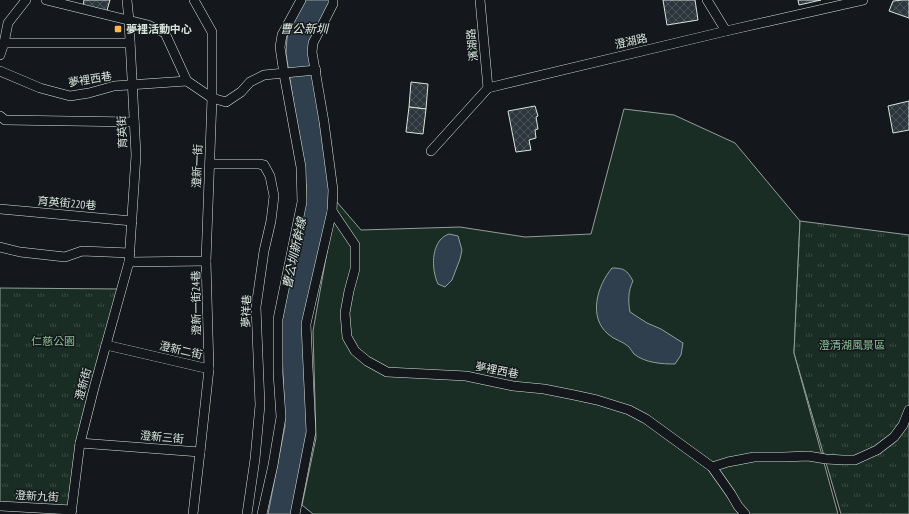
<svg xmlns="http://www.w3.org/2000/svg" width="909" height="514" font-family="'PT Sans Narrow','Noto Sans TC',sans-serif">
<defs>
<pattern id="park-tufts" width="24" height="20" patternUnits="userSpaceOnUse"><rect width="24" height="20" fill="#1a2d24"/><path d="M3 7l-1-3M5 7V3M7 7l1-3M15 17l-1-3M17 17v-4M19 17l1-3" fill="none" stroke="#3b4b43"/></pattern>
<pattern id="building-cross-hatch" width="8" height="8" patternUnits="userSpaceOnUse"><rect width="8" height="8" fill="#2c363c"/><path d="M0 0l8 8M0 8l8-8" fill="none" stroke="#4a5358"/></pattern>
</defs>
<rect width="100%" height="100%" fill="#14181c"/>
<path fill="#1a2d24" stroke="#939e99" d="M624,109L674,115L735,143L800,221L794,353L838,514H313L302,505L316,438L313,331L336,201L361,230L460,227L525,237L591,234Z"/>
<g fill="url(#park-tufts)" stroke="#939e99">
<path d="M800,221L909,235V514H841L794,353Z"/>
<path d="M0,288L122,289L80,443L72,510L0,506Z"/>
</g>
<g fill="#2f3f4d" stroke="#939e99">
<path d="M305,0H332L311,45L331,188L329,212L305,317L309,432L294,514H268L285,426L281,326L305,202L306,185L286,53L287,38L292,21Z"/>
<path d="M449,234L458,236L462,250L460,259L452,280L445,287L438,284C432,271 431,250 441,239C443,237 446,235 449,234Z"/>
<path d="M612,268C624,268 627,270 633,281C628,291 628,301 630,312L647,323L661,329L683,343L681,355L675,364C662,364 645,363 634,354C632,352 631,349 629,347C623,341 614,340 608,334C588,317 597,286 612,268Z"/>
</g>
<g fill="url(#building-cross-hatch)" stroke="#d8e6dc">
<path d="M84,0H110L105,17L82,11Z"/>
<path d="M663,0H695L698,20L667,25Z"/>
<path d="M798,0H821L799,5Z"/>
<path d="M903,0H909V18L889,11L893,1Z"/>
<path d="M411,82L428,84L426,109L409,107Z"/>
<path d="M909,101V130L893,133L888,106Z"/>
<path d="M535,106L538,116L536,117L538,129L535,130L536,138L529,140L531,150L516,152L508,111Z"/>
<path d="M409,107L426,109L423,134L406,132Z"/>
</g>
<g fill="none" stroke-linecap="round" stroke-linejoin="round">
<defs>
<g id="minor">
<path d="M46,0L148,25L165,33L187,81L212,98L226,102L241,92L250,82L264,75L316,70"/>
<path d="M480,0L488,88"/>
<path d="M707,0L726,31"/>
<path d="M4,43H130"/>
<path d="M0,55L4,43L8,23L26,0"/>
<path d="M0,71L40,88L70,96L89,93L114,86L187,81"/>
<path d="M0,116L5,120L134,122"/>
<path d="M431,151L488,88L726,31L863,0"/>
<path d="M210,164H259L264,165L270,176L274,196L271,221L264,251L256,307L260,405L255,459L247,514"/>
<path d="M0,209L132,221"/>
<path d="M332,211L355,245V269L349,291L345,313L347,337L355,351L367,361L387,372L466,376L513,386L544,389L574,395L597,400L629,410L646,419L712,467L731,494L738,506L745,514"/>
<path d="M0,247L20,252L65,257L82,251L130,253"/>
<path d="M206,261L209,369"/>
<path d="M129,262L206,261L212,98V32L194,0"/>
<path d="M80,443L200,452L209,369L106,345"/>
<path d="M712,467L728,462L754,457H784L808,456L826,459L843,460H855L877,450L894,437L903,425L909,410"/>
<path d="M0,506L72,510"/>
<path d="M71,514L80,443L94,388L129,262L136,155L129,21L127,0"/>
<path d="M193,514L200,452"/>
<path d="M262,514L273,465L281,417L278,373V319L302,202L301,167L284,74L280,47L282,35L301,0"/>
<path d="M295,514L311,432L306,324L332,211L333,190L324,122L312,52L313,43L333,4V0"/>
</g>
</defs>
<use href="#minor" stroke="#d8e6dc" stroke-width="10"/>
<use href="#minor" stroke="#14181c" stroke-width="9"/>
</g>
<rect fill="#ffb74d" stroke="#14181c" stroke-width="1.5" x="114" y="25" width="8" height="8" rx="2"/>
<g text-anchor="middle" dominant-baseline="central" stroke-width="3" stroke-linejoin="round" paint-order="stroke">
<g font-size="11" font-weight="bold" fill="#d8e6dc" stroke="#14181c" text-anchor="start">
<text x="126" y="29">夢裡活動中心</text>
</g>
<g font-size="11" fill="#d8e6dc" stroke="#14181c">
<text transform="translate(631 41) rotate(-13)">澄湖路</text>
<text transform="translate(472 45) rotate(-95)">濱湖路</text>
<text transform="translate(90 79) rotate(-9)">夢裡西巷</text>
<text transform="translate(122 132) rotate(-93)">育英街</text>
<text transform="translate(197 166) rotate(-88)">澄新一街</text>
<text transform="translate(67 203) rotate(5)">育英街220巷</text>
<text transform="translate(196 303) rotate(-91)">澄新一街24巷</text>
<text transform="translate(246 311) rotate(-88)">夢祥巷</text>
<text transform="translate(181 350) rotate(13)">澄新二街</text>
<text transform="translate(497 370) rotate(11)">夢裡西巷</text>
<text transform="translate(83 384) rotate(-75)">澄新街</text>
<text transform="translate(162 437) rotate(5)">澄新三街</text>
<text transform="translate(37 496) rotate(3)">澄新九街</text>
</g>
<g font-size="11" fill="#8ac095" stroke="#14181c">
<text x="53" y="341">仁慈公園</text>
<text x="852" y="345">澄清湖風景區</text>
</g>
<g font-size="12" font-style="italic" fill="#d8e6dc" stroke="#14181c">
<text x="304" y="28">曹公新圳</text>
<text transform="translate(294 253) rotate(-78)">曹公圳新幹線</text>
</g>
</g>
</svg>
